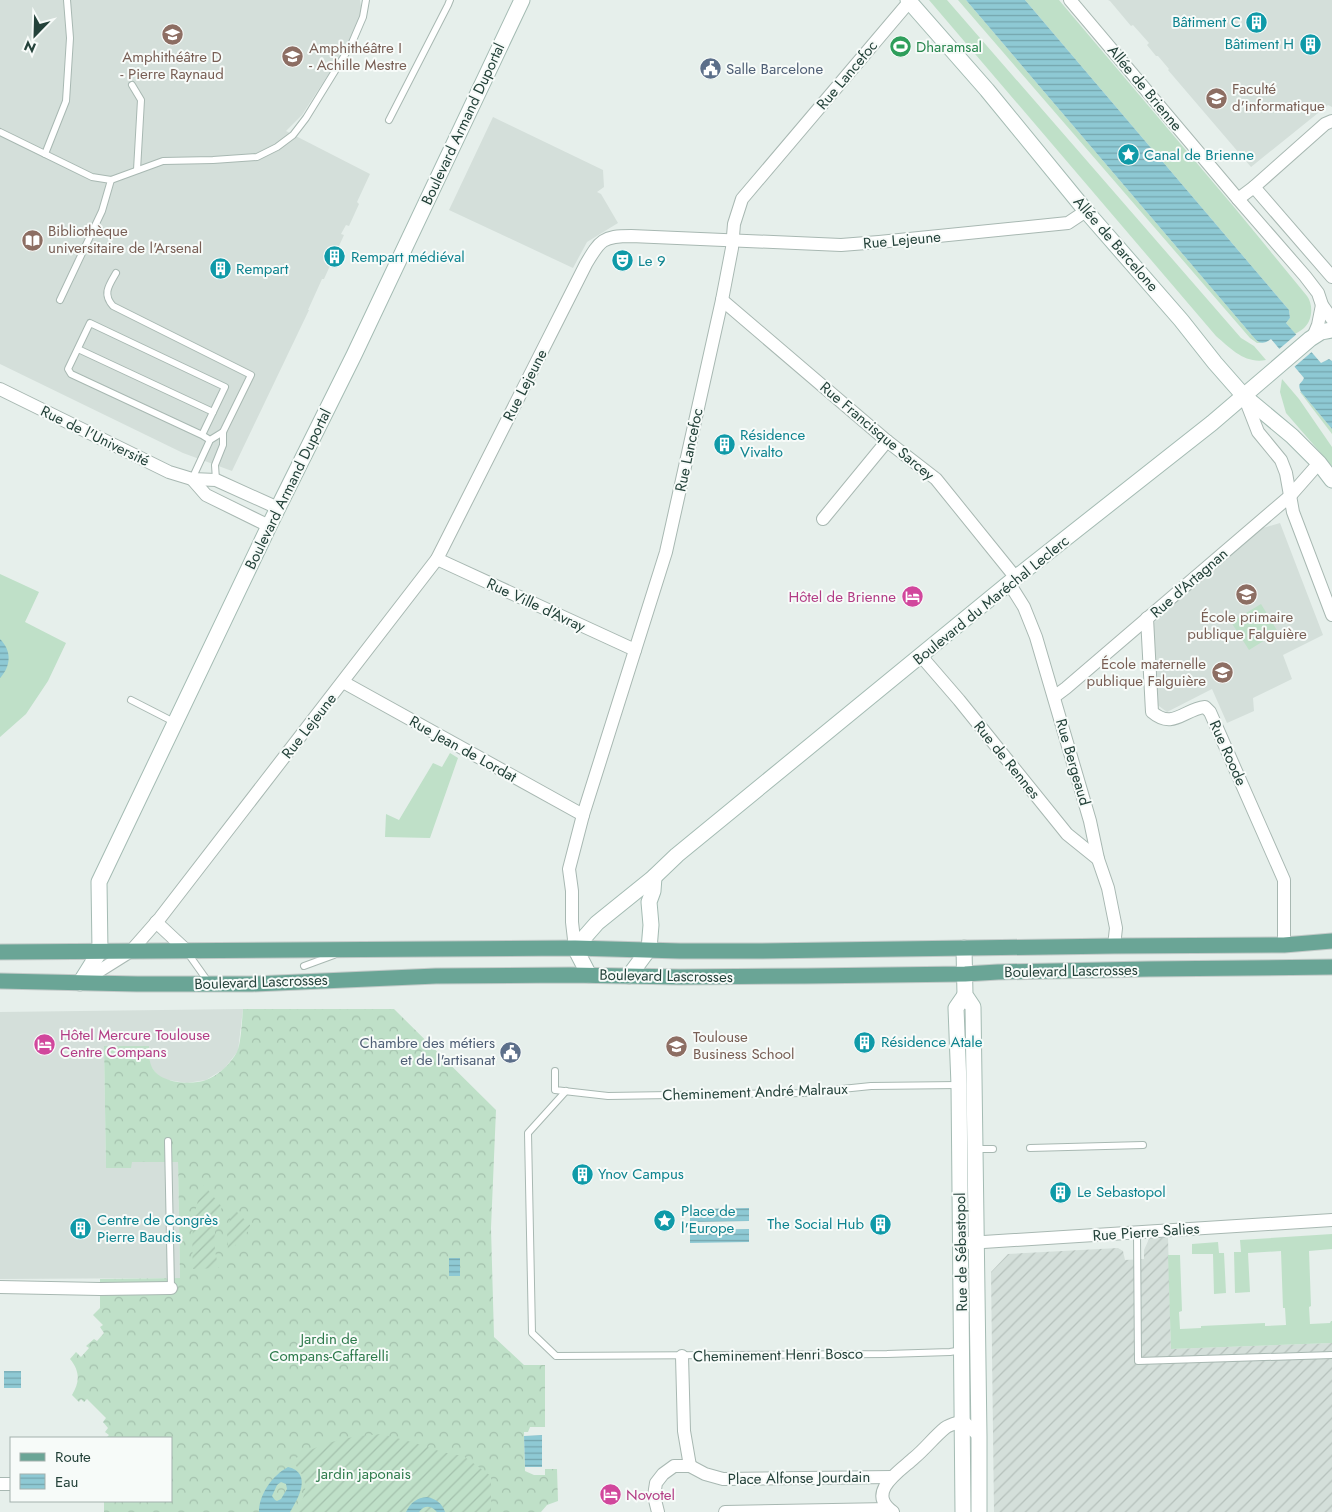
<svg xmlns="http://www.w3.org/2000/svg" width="1332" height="1512" font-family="Jost,sans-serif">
<defs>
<pattern id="industrial-furrows" width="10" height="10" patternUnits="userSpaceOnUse" patternTransform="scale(1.25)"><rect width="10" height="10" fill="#d4dfda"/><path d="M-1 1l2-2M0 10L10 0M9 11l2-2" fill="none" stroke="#b6c1bc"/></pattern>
<pattern id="forest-crowns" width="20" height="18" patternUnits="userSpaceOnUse" patternTransform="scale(1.25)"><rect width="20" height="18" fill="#bfe0c8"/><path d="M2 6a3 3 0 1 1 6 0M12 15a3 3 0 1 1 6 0" fill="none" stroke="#a4c1ad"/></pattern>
<pattern id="garden-furrows" width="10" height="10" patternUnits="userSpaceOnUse" patternTransform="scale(1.25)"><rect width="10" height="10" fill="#bfe0c8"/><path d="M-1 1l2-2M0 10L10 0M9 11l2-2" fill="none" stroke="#a4c1ad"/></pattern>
<pattern id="water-rules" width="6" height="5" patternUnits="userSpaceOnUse" patternTransform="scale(1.25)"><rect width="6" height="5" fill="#8ec9d4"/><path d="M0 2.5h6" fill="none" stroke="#74a5ad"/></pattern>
</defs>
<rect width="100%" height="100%" fill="#e6efeb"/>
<g fill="#d4dfda">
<path d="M0,0H360L362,13L357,30L302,115L286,131L370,174L357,202L359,204L349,226L346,225L341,234L344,235L324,279H322L308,310H309L232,471L183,453L0,364Z"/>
<path d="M1108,0H1332V107L1328,105L1251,167L1168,70L1169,69L1158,56H1156L1147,45L1149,43L1133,25L1131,26L1110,1Z"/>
<path d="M493,117L603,170L604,187L597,192L601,194L618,223L587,242L573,268L449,210Z"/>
<path d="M1280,523L1323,635L1283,655L1292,679L1253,698L1254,711L1227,723L1212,689L1167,712L1155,703L1152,625L1163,613L1263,528Z"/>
<path d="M243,1009L238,1051L224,1069L206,1080L187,1083L162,1079L155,1072L150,1065L149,1046H104L106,1167L131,1168V1162H178L180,1278L0,1279V1012Z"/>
</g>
<path fill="url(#industrial-furrows)" d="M1153,1237L1168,1238L1171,1349L1332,1343V1512H994L991,1272L1008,1254L1118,1248L1123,1251L1125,1260L1144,1259V1250L1149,1239Z"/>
<g fill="#bfe0c8">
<path d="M929,0H947L1241,338L1254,346L1266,360C1245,364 1231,349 1216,336Z"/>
<path d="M958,0H966L1250,333L1257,341L1262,343H1257L1250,338Z"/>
<path d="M1025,0H1059L1234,207L1307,296C1313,304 1313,319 1305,327C1303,329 1299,332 1295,334L1286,323L1290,318L1289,310Z"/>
<path d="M1282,379L1299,399L1332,447V466L1286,413L1280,392Z"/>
<path d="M1300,392H1301L1332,429V434Z"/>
<path d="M0,574L39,592L25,622L66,643L48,681L26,714L0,737Z"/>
<path d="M1261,604L1278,632L1249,650L1231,622Z"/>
<path d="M450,753L458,758L430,838L385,837L386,814L399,820L433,763L442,767Z"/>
<path d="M1332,1234V1249L1309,1251L1311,1306L1309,1307L1310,1324L1330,1323L1331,1321H1332V1343L1171,1349L1168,1255H1180L1182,1311L1179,1312L1180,1329L1201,1328V1326L1265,1323V1326L1286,1325L1285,1308H1283L1281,1251L1248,1253L1250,1292L1235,1293L1234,1252H1241L1240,1240Z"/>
<path d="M1218,1242L1219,1253H1224L1226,1293L1214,1294L1213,1254H1192V1244Z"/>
</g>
<path fill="url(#forest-crowns)" d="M243,1009H394L496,1110L491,1228L494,1337L524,1365H545V1427H530L528,1432H524L525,1471L534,1475H545V1469H557L558,1501L547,1505L541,1512H104V1501H171V1438H106L109,1435L105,1432L108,1428L103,1422L106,1418L87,1399L84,1402L81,1399L79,1402L72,1395C80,1382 80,1371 70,1359L76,1352L81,1357L89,1348L86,1346L94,1339L97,1341L104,1333L100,1327L103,1325L93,1315L100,1308V1279L180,1278L178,1162H132L131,1168H106L104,1046H149C149,1051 149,1059 151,1065C157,1083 190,1086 206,1080C218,1076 231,1063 237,1052C241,1044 242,1020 243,1009Z"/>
<g fill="url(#garden-furrows)">
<path d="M204,1185L222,1207C213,1229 212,1245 219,1268L193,1269C192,1239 191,1212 204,1185Z"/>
<path d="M232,1211H236L250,1225L249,1230L230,1251L228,1250L227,1232Z"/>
<path d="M382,1434L415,1443L436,1450L454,1455H462L491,1476V1512H296C309,1490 309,1480 292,1461C319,1442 349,1436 382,1434Z"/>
</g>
<g fill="url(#water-rules)" fill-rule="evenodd">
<path d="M966,0H1025L1289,310L1290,318L1286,323L1321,363L1329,359L1332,361V429L1301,392C1297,382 1301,385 1304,378L1271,339C1260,347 1257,341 1250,333Z"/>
<path d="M0,639C12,651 11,666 0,678Z"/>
<path d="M749,1208V1221L690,1222V1209Z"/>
<path d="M749,1229V1242L690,1243V1230Z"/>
<rect x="449" y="1258" width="11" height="18"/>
<rect x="4" y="1371" width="17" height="17"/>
<path d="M542,1435V1467H525L524,1436Z"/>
<path d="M288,1467C313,1473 298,1499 290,1512H259C259,1494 273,1475 288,1467ZM281,1482L286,1484L287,1489L281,1499L277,1501L275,1500L272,1496L277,1485Z"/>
<path d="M427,1497C436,1499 442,1503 445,1512H437C431,1505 424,1505 419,1512H406C411,1502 417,1498 427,1497Z"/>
</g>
<path fill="#e6efeb" d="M1298,333L1314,350L1293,368L1278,350Z"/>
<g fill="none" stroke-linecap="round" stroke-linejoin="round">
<defs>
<g id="lane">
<path d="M132,85L141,100L137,170"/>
<path d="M389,120L448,5L450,0"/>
<path d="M0,132L92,177L111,180L163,161L213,160L257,157L277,147L293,135L306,118L351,45L363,17L366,0"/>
<path d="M45,154L66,101L70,38L67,0"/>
<path d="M116,273C109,285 102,294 113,306L251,375L223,432V445L215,465L216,480"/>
<path d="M60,300L102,211L111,180"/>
<path d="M78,349L213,412"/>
<path d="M202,435L225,387L90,323L68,369L71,374L202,435L210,440"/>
<path d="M192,479L210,440L223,432"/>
<path d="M131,700L174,722"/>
<path d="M187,952L209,983"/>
<path d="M304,966L334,955"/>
<path d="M555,1071V1090L608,1096L803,1093L871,1086L958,1085"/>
<path d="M566,1091L528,1133L532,1333L556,1356L887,1354L950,1352L962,1350"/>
<path d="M168,1141L171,1288"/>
<path d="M1030,1148L1143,1145"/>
<path d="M975,1149H993"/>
<path d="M1137,1233L1138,1361L1332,1355"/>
</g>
<g id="street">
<path d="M1070,0L1238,199L1305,276L1318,293L1322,305L1332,319"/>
<path d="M1254,187L1332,277"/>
<path d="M1238,199L1254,187L1325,124L1332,121"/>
<path d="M722,300L887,441L936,479L1016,578"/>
<path d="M1313,337L1318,325L1322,305"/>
<path d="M0,389L169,472L192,479L216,480L278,508"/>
<path d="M1244,396L1258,432L1281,460L1286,473L1293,512L1332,615"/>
<path d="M192,479L206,495L269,526"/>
<path d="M823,519L887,441"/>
<path d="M437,559L635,650"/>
<path d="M1009,583L1024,607L1036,637L1090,821L1098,859L1108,888L1116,928L1114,946"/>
<path d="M1147,618L1152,712C1173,730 1184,709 1205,707L1210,712L1284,880V945"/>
<path d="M921,656L959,700L1067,834L1098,859"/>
<path d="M343,682L583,815"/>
<path d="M1054,697L1066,688L1290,496L1319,463"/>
<path d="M156,922L187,951"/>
<path d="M575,948L572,922V891L569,869L583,815L666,552L722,300L732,248L734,224L742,199L909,2"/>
<path d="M80,983L131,951L160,918L437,559L586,264C600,240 603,236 631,236L841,245L879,242L1068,223L1086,211"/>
<path d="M968,1243L1332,1220"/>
<path d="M0,1287L100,1289L171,1288"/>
<path d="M682,1356L684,1431L690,1466"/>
<path d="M0,1484H11"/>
<path d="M658,1512L654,1496L656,1483L663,1474L674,1466H690L705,1474L723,1479L892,1477"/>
<path d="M725,1512L889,1509"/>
<path d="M893,1512C865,1492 900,1471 914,1458C925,1449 934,1437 945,1428C950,1424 957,1423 963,1421L979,1436"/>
</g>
<g id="secondary">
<path d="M908,0L987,90L1086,211L1181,320L1215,363L1244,396L1292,436L1319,463L1332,480"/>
<path d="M964,948L965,995L973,1007L979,1436V1512"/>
<path d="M589,975L575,948L597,923L654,877L677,855L1009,583L1212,423L1310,339L1321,332L1332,330"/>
<path d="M629,976L649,949L651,925L649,902L653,891L654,877"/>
<path d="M80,983L100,951L99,882L269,526L354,355L522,0"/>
<path d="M963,1512L959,1085L956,1008L965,995"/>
</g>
<g id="primary">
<path d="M0,952L575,948L680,951H759L1114,946L1284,945L1332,941"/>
<path d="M0,981L137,984H252L436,976L570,975L680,977L807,976L965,974L998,972L1148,969L1332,967"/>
</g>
</defs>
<use href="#lane" stroke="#a8b8b2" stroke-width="8"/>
<use href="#street" stroke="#a8b8b2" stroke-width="14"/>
<use href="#secondary" stroke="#a4bbb3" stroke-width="17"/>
<use href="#primary" stroke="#c2cac8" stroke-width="17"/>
<use href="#lane" stroke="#fff" stroke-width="6"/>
<use href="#street" stroke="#fff" stroke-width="12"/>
<use href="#secondary" stroke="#fff" stroke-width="15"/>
<use href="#primary" stroke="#6aa596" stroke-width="15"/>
</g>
<defs>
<symbol id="building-disc" viewBox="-11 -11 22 22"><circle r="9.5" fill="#0f9aa8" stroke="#f7fbf9"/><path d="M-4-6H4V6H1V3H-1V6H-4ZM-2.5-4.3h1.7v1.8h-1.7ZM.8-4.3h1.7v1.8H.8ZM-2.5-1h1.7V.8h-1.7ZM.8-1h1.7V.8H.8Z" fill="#fff"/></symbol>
<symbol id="university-disc" viewBox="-11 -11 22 22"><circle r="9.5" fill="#8d6e63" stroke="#f7fbf9"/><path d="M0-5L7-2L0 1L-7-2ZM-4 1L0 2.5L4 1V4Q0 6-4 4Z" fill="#fff"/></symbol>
<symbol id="stadium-disc" viewBox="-11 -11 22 22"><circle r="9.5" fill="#2e9e5b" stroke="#f7fbf9"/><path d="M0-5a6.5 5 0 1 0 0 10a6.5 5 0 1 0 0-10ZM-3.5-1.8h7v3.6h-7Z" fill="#fff"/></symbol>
<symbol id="civic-disc" viewBox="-11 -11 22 22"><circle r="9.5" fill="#5c6f8a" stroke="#f7fbf9"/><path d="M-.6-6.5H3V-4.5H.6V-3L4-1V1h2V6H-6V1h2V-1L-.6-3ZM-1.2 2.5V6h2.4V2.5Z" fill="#fff"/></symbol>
<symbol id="sight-disc" viewBox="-11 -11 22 22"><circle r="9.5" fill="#0f9aa8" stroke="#f7fbf9"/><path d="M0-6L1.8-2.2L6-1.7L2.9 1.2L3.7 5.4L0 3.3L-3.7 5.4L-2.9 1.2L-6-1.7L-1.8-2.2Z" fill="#fff"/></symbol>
<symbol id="library-disc" viewBox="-11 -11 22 22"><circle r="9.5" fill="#8d6e63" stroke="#f7fbf9"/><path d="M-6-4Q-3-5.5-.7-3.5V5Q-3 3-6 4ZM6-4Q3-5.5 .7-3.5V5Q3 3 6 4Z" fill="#fff"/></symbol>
<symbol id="theatre-disc" viewBox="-11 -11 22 22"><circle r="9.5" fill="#0f9aa8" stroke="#f7fbf9"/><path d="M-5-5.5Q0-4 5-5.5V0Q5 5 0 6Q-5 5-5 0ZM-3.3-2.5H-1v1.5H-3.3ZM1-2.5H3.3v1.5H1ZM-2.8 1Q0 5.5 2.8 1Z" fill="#fff"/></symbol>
<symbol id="school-disc" viewBox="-11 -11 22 22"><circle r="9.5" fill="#8d6e63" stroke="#f7fbf9"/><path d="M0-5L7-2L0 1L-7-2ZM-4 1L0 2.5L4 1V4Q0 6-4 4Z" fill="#fff"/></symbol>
<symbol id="hotel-disc" viewBox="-11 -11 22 22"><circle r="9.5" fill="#d1479c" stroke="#f7fbf9"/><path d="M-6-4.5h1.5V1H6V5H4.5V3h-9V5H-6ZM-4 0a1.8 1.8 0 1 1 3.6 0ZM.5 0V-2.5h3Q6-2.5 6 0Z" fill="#fff"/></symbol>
</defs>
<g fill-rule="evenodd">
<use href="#building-disc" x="1244" y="10" width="25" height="25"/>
<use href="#university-disc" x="160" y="22" width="25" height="25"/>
<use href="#building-disc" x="1298" y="32" width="25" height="25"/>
<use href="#stadium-disc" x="888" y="34" width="25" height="25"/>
<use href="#university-disc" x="280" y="44" width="25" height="25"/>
<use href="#civic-disc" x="698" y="56" width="25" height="25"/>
<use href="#university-disc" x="1204" y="86" width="25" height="25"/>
<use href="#sight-disc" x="1116" y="142" width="25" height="25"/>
<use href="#library-disc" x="20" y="228" width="25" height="25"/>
<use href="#building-disc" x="322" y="244" width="25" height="25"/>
<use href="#theatre-disc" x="610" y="248" width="25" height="25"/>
<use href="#building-disc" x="208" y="256" width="25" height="25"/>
<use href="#building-disc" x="712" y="432" width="25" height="25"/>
<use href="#school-disc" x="1234" y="582" width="25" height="25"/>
<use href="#hotel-disc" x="900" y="584" width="25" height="25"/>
<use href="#school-disc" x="1210" y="660" width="25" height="25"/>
<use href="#building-disc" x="852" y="1030" width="25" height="25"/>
<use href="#hotel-disc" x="32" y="1032" width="25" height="25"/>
<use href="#university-disc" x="664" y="1034" width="25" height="25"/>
<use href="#civic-disc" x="498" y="1040" width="25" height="25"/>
<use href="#building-disc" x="570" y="1162" width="25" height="25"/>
<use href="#building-disc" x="1048" y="1180" width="25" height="25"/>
<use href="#sight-disc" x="652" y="1208" width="25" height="25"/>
<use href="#building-disc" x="868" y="1212" width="25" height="25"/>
<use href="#building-disc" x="68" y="1216" width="25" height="25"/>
<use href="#hotel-disc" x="598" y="1482" width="25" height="25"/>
</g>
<g text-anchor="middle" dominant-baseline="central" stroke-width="4" stroke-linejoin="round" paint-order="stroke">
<g font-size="15" fill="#0d838f" stroke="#f7fbf9" text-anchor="start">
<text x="1241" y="22" text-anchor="end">Bâtiment C</text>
<text x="1294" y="44" text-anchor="end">Bâtiment H</text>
<text x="1144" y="155">Canal de Brienne</text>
<text x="351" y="257">Rempart médiéval</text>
<text x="638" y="261">Le 9</text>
<text x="236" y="269">Rempart</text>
<text x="740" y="435">Résidence<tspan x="740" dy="17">Vivalto</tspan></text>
<text x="881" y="1042">Résidence Atale</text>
<text x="598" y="1174">Ynov Campus</text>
<text x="1077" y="1192">Le Sebastopol</text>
<text x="681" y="1211">Place de<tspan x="681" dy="17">l'Europe</tspan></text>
<text x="97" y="1220">Centre de Congrès<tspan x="97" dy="17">Pierre Baudis</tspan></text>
<text x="864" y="1224" text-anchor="end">The Social Hub</text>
</g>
<g font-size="15" fill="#27864d" stroke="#f7fbf9" text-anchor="start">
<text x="916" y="47">Dharamsal</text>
</g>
<g font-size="15" fill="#785e54" stroke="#f7fbf9" text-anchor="start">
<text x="309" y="48">Amphithéâtre I<tspan x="309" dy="17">- Achille Mestre</tspan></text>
<text x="172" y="57" text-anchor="middle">Amphithéâtre D<tspan x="172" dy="17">- Pierre Raynaud</tspan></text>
<text x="1232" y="89">Faculté<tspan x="1232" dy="17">d'informatique</tspan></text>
<text x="48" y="231">Bibliothèque<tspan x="48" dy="17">universitaire de l'Arsenal</tspan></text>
<text x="1247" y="617" text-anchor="middle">École primaire<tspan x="1247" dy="17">publique Falguière</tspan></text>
<text x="1206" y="664" text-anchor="end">École maternelle<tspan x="1206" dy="17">publique Falguière</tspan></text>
<text x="693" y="1037">Toulouse<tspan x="693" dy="17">Business School</tspan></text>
</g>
<g font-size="15" fill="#4e5e75" stroke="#f7fbf9" text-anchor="start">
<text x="726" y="69">Salle Barcelone</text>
<text x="495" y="1043" text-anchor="end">Chambre des métiers<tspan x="495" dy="17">et de l'artisanat</tspan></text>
</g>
<g font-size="15" fill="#24423a" stroke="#f7fbf9">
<text transform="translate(847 75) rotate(-50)">Rue Lancefoc</text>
<text transform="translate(1145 88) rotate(50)">Allée de Brienne</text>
<text transform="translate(463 124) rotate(-65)">Boulevard Armand Duportal</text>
<text transform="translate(902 240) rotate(-5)">Rue Lejeune</text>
<text transform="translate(1116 244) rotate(49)">Allée de Barcelone</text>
<text transform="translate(525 385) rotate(-63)">Rue Lejeune</text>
<text transform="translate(877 431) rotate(40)">Rue Francisque Sarcey</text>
<text transform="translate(95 436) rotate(26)">Rue de l'Université</text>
<text transform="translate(689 450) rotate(-78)">Rue Lancefoc</text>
<text transform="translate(288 489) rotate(-64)">Boulevard Armand Duportal</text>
<text transform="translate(1189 583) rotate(-41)">Rue d'Artagnan</text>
<text transform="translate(991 600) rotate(-39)">Boulevard du Maréchal Leclerc</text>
<text transform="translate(536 605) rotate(25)">Rue Ville d'Avray</text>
<text transform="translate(309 726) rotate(-52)">Rue Lejeune</text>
<text transform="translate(463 749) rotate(29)">Rue Jean de Lordat</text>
<text transform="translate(1228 753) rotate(66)">Rue Roode</text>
<text transform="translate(1007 760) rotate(51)">Rue de Rennes</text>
<text transform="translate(1073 762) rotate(74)">Rue Bergeaud</text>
<text transform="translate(1071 971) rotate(-1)">Boulevard Lascrosses</text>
<text transform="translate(666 976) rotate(1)">Boulevard Lascrosses</text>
<text transform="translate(261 982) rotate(-2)">Boulevard Lascrosses</text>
<text transform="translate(755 1092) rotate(-2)">Cheminement André Malraux</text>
<text transform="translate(1146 1232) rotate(-4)">Rue Pierre Salies</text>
<text transform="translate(961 1252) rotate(-91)">Rue de Sébastopol</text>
<text transform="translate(778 1355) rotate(-1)">Cheminement Henri Bosco</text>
<text transform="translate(799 1478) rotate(-1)">Place Alfonse Jourdain</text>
</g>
<g font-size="15" fill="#b23c85" stroke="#f7fbf9" text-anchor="start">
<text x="896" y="597" text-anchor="end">Hôtel de Brienne</text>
<text x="60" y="1035">Hôtel Mercure Toulouse<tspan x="60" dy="17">Centre Compans</tspan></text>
<text x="626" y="1495">Novotel</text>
</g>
<g font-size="15" fill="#2d7a4b" stroke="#f7fbf9">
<text x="329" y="1339">Jardin de<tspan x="329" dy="17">Compans-Caffarelli</tspan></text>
<text x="364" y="1474">Jardin japonais</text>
</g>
</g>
<rect x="10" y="1437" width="162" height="65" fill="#f7fbf9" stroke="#a3b1ad"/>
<rect x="20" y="1453" width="25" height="8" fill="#6aa596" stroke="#a3b1ad"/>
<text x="55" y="1462" font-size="15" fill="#24423a">Route</text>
<rect x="20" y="1474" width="25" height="15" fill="url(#water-rules)" stroke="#a3b1ad"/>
<text x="55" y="1487" font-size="15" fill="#24423a">Eau</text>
<g transform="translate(35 35) rotate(203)" stroke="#f7fbf9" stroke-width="4" paint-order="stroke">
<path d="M0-4L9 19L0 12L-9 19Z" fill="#24423a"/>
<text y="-8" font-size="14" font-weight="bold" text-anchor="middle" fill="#24423a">N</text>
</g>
</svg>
